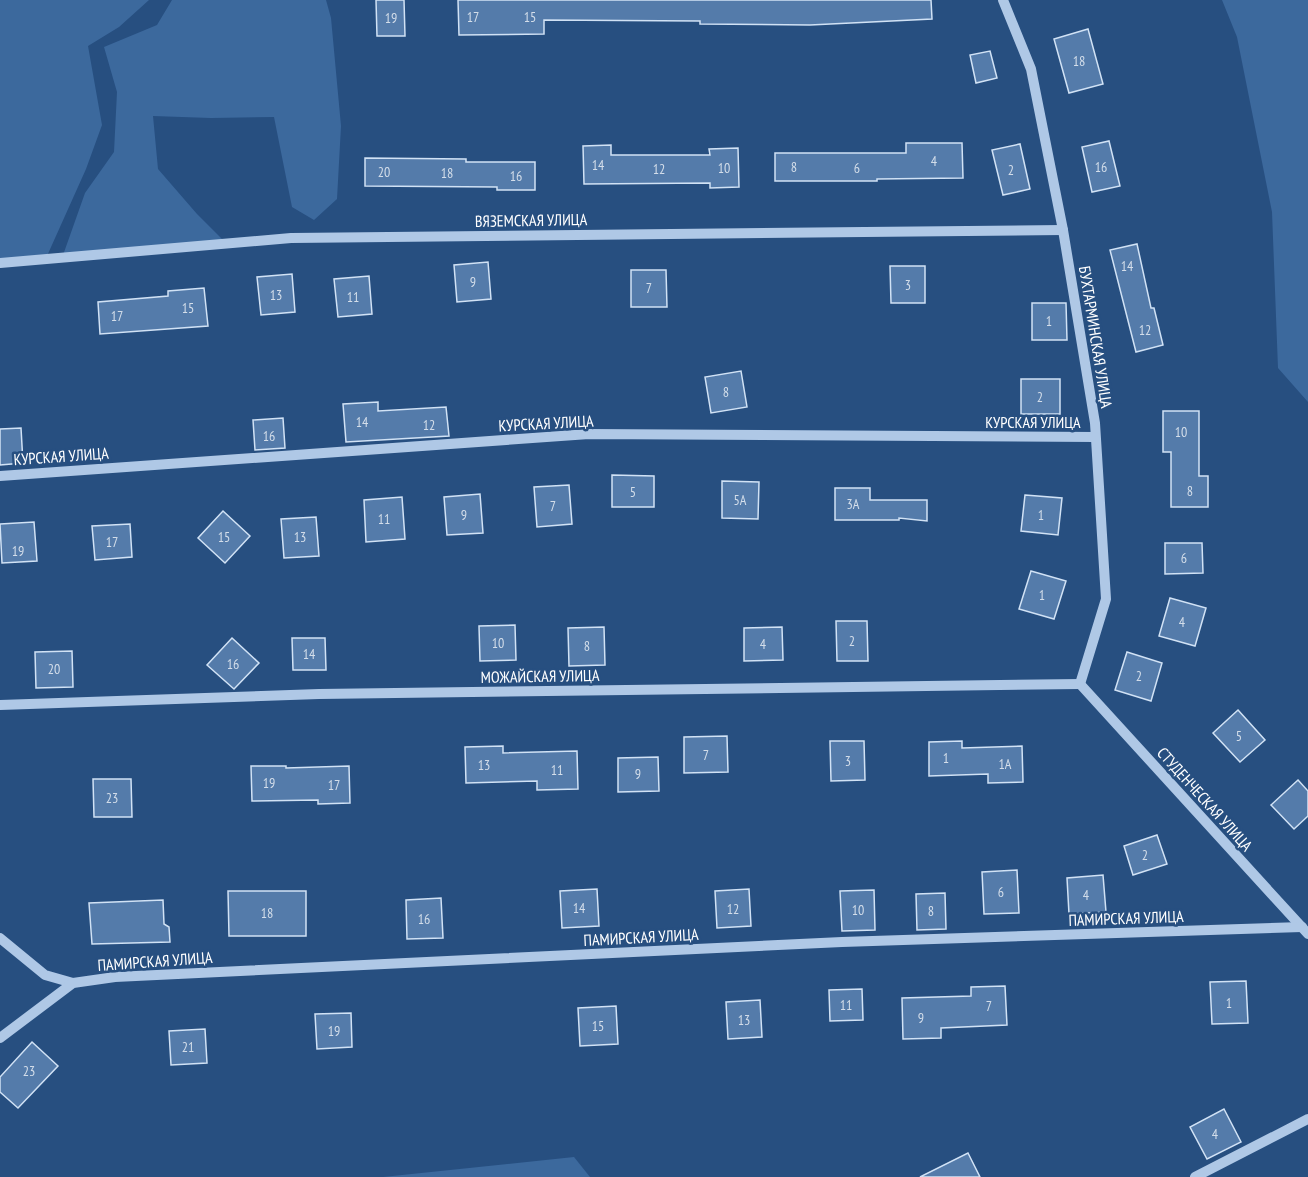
<svg xmlns="http://www.w3.org/2000/svg" width="1308" height="1177" font-family="'PT Sans Narrow',sans-serif">
<rect width="100%" height="100%" fill="#274f80"/>
<g fill="#3c699d">
<path d="M0,0H149L119,27L88,46L102,125L86,169L47,256L0,268Z"/>
<path d="M172,0H326L331,18L341,126L337,199L314,220L292,207L274,117L211,118L153,116L158,169L197,214L227,244L62,258L85,193L114,152L117,92L104,47L157,25Z"/>
<path d="M1222,0H1308V402L1278,368L1272,212L1237,37Z"/>
<path d="M574,1157L590,1177H349H383Z"/>
</g>
<g fill="#547baa" stroke="#d1e2f5" stroke-width="1.5">
<path d="M376,0H404L405,36H377Z"/>
<path d="M458,0H931L932,19L810,25L700,24V21L544,20V34L459,35Z"/>
<path d="M1088,29L1103,84L1069,93L1054,39Z"/>
<path d="M990,51L997,78L976,83L970,55Z"/>
<path d="M1109,141L1120,186L1092,192L1082,147Z"/>
<path d="M906,143H962L963,178L877,179V181H775V153H906Z"/>
<path d="M1020,144L1030,189L1003,195L992,150Z"/>
<path d="M611,145V155H710L709,149L738,148L739,187L710,188V183L584,184L583,146Z"/>
<path d="M365,158L466,159V162H535V190H497V187L365,186Z"/>
<path d="M1137,244L1151,308H1154L1163,345L1136,352L1110,250Z"/>
<path d="M488,262L491,299L457,302L454,265Z"/>
<path d="M890,266H925V303H891Z"/>
<path d="M631,270H666L667,307H631Z"/>
<path d="M292,274L295,312L261,315L257,277Z"/>
<path d="M369,276L372,314L338,317L334,279Z"/>
<path d="M204,288L208,326L100,334L98,302L168,296V291Z"/>
<path d="M1032,303H1066L1067,340H1032Z"/>
<path d="M741,371L747,407L711,413L705,377Z"/>
<rect x="1021" y="379" width="39" height="35"/>
<path d="M378,402V411L446,407L449,436L346,442L343,404Z"/>
<path d="M1163,411H1199V476H1208V507H1171V452H1163Z"/>
<path d="M283,418L285,448L255,450L253,420Z"/>
<path d="M21,428L23,463L0,465V429Z"/>
<path d="M612,475L654,476V507H612Z"/>
<path d="M722,481L759,482L758,519L722,518Z"/>
<path d="M569,485L572,524L537,527L534,487Z"/>
<path d="M835,488H870V500H927V521L899,518V520H835Z"/>
<path d="M480,494L483,533L447,535L444,497Z"/>
<path d="M1025,495L1062,498L1058,535L1021,531Z"/>
<path d="M402,497L405,539L366,542L364,500Z"/>
<path d="M223,511L250,536L225,563L198,538Z"/>
<path d="M316,517L319,556L284,558L281,519Z"/>
<path d="M34,522L37,561L2,563L0,524Z"/>
<path d="M130,524L132,557L95,560L92,526Z"/>
<path d="M1165,543H1202L1203,573L1165,574Z"/>
<path d="M1031,571L1066,581L1054,619L1019,609Z"/>
<path d="M1170,598L1206,608L1195,646L1159,636Z"/>
<path d="M836,621H867L868,661H837Z"/>
<path d="M515,625L516,660L480,661L479,626Z"/>
<path d="M604,627L605,665L569,666L568,628Z"/>
<path d="M782,627L783,660L744,661V628Z"/>
<path d="M232,638L259,663L234,689L207,665Z"/>
<path d="M292,638H325L326,670H293Z"/>
<path d="M72,651L73,687L36,688L35,652Z"/>
<path d="M1127,652L1162,663L1151,701L1115,690Z"/>
<path d="M1238,710L1265,740L1240,762L1213,733Z"/>
<path d="M727,736L728,772L684,773V737Z"/>
<path d="M830,741H864L865,780L831,781Z"/>
<path d="M962,741V748L1022,746L1023,782L988,783V774L929,776V742Z"/>
<path d="M503,746V753L577,751L578,789L537,790V781L466,783L465,747Z"/>
<path d="M658,757L659,791L618,792V758Z"/>
<path d="M251,766H286V768L349,766L350,803L318,804V800L252,801Z"/>
<path d="M93,779H131L132,817H94Z"/>
<path d="M1298,780L1308,791V816L1294,829L1271,805Z"/>
<path d="M1157,835L1167,864L1133,875L1124,846Z"/>
<path d="M1017,870L1019,913L984,914L982,872Z"/>
<path d="M1103,875L1106,912L1069,914L1067,878Z"/>
<path d="M597,889L599,926L562,928L560,891Z"/>
<path d="M749,889L751,926L717,928L715,891Z"/>
<path d="M874,890L875,930L842,931L840,891Z"/>
<path d="M228,891H306V936H229Z"/>
<path d="M945,893L946,929L917,930L916,894Z"/>
<path d="M441,898L443,938L407,939L406,900Z"/>
<path d="M163,900L164,924L169,927L170,942L92,944L89,903Z"/>
<path d="M1246,981L1248,1023L1212,1024L1210,982Z"/>
<path d="M1005,986L1007,1025L941,1028V1038L903,1039L902,998L971,996V987Z"/>
<path d="M862,989L863,1020L830,1021L829,990Z"/>
<path d="M760,1000L762,1037L728,1039L726,1002Z"/>
<path d="M616,1006L618,1044L580,1046L578,1008Z"/>
<path d="M351,1013L352,1047L317,1049L315,1014Z"/>
<path d="M205,1029L207,1063L171,1065L169,1031Z"/>
<path d="M32,1042L58,1066L18,1108L0,1092V1077Z"/>
<path d="M1224,1109L1241,1142L1207,1159L1190,1127Z"/>
<path d="M968,1153L980,1177H920Z"/>
</g>
<g fill="none" stroke-linecap="round" stroke-linejoin="round">
<g stroke="#afc8e6" stroke-width="10">
<path d="M1003,0L1031,69L1063,230L1095,423L1106,599L1080,684"/>
<path d="M0,263L291,238L1063,230"/>
<path d="M0,476L589,434L1095,437"/>
<path d="M1080,684L1308,934"/>
<path d="M0,705L319,694L1080,684"/>
<path d="M0,938L45,975L73,983"/>
<path d="M0,1038L73,983L115,977L842,942L1302,927"/>
<path d="M1195,1177L1308,1119"/>
</g>
</g>
<g text-anchor="middle" dominant-baseline="central" stroke-width="5" stroke-linejoin="round" paint-order="stroke">
<g font-size="14" fill="#d4deea">
<text x="473" y="17">17</text>
<text x="530" y="17">15</text>
<text x="391" y="18">19</text>
<text x="1079" y="61">18</text>
<text x="934" y="161">4</text>
<text x="598" y="165">14</text>
<text x="794" y="167">8</text>
<text x="1101" y="167">16</text>
<text x="724" y="168">10</text>
<text x="857" y="168">6</text>
<text x="659" y="169">12</text>
<text x="1011" y="170">2</text>
<text x="384" y="172">20</text>
<text x="447" y="173">18</text>
<text x="516" y="176">16</text>
<text x="1127" y="266">14</text>
<text x="473" y="282">9</text>
<text x="908" y="285">3</text>
<text x="649" y="288">7</text>
<text x="276" y="295">13</text>
<text x="353" y="297">11</text>
<text x="188" y="308">15</text>
<text x="117" y="316">17</text>
<text x="1049" y="321">1</text>
<text x="1145" y="330">12</text>
<text x="726" y="392">8</text>
<text x="1040" y="397">2</text>
<text x="362" y="422">14</text>
<text x="429" y="425">12</text>
<text x="1181" y="432">10</text>
<text x="269" y="436">16</text>
<text x="1190" y="491">8</text>
<text x="633" y="492">5</text>
<text x="740" y="500">5А</text>
<text x="853" y="504">3А</text>
<text x="553" y="506">7</text>
<text x="464" y="515">9</text>
<text x="1041" y="515">1</text>
<text x="384" y="519">11</text>
<text x="224" y="537">15</text>
<text x="300" y="537">13</text>
<text x="112" y="542">17</text>
<text x="18" y="551">19</text>
<text x="1184" y="558">6</text>
<text x="1042" y="595">1</text>
<text x="1182" y="622">4</text>
<text x="852" y="641">2</text>
<text x="498" y="643">10</text>
<text x="763" y="644">4</text>
<text x="587" y="646">8</text>
<text x="309" y="654">14</text>
<text x="233" y="664">16</text>
<text x="54" y="669">20</text>
<text x="1139" y="676">2</text>
<text x="1239" y="736">5</text>
<text x="706" y="755">7</text>
<text x="946" y="758">1</text>
<text x="848" y="761">3</text>
<text x="1005" y="764">1А</text>
<text x="484" y="765">13</text>
<text x="557" y="770">11</text>
<text x="638" y="774">9</text>
<text x="269" y="783">19</text>
<text x="334" y="785">17</text>
<text x="112" y="798">23</text>
<text x="1145" y="855">2</text>
<text x="1001" y="892">6</text>
<text x="1086" y="895">4</text>
<text x="579" y="908">14</text>
<text x="733" y="909">12</text>
<text x="858" y="910">10</text>
<text x="931" y="911">8</text>
<text x="267" y="913">18</text>
<text x="424" y="919">16</text>
<text x="1229" y="1003">1</text>
<text x="846" y="1005">11</text>
<text x="989" y="1006">7</text>
<text x="921" y="1018">9</text>
<text x="744" y="1020">13</text>
<text x="598" y="1026">15</text>
<text x="334" y="1031">19</text>
<text x="188" y="1047">21</text>
<text x="29" y="1071">23</text>
<text x="1215" y="1134">4</text>
</g>
<g font-size="16" fill="#fff" stroke="#274f80">
<text transform="translate(531 220) rotate(-1)">ВЯЗЕМСКАЯ УЛИЦА</text>
<text transform="translate(1096 337) rotate(81)">БУХТАРМИНСКАЯ УЛИЦА</text>
<text x="1033" y="422">КУРСКАЯ УЛИЦА</text>
<text transform="translate(546 423) rotate(-3)">КУРСКАЯ УЛИЦА</text>
<text transform="translate(61 456) rotate(-4)">КУРСКАЯ УЛИЦА</text>
<text transform="translate(540 676) rotate(-1)">МОЖАЙСКАЯ УЛИЦА</text>
<text transform="translate(1205 799) rotate(48)">СТУДЕНЧЕСКАЯ УЛИЦА</text>
<text transform="translate(1126 918) rotate(-2)">ПАМИРСКАЯ УЛИЦА</text>
<text transform="translate(641 937) rotate(-3)">ПАМИРСКАЯ УЛИЦА</text>
<text transform="translate(155 961) rotate(-4)">ПАМИРСКАЯ УЛИЦА</text>
</g>
</g>
</svg>
